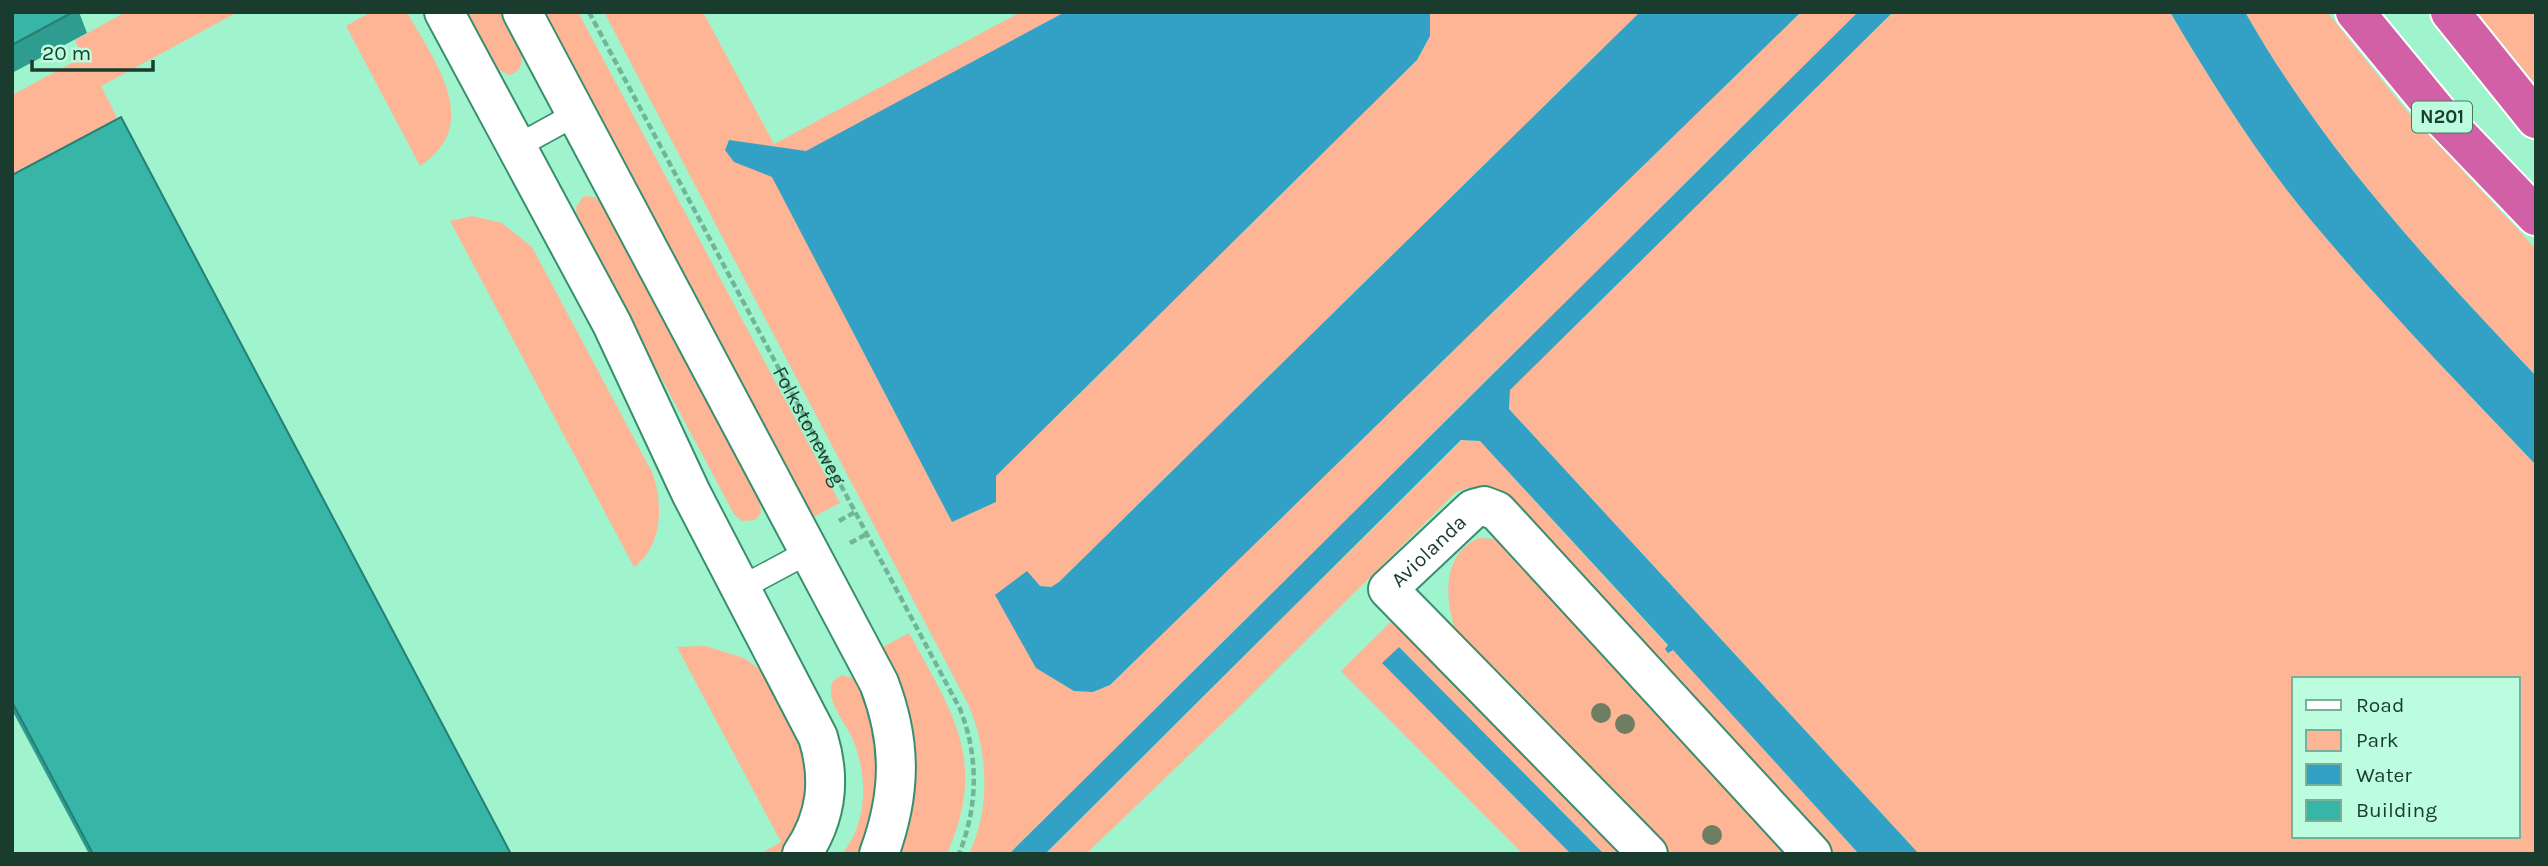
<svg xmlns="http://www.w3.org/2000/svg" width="2548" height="866" font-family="Karla,sans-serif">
<rect width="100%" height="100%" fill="#9ff4ce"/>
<g fill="#fdb595" fill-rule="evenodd">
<path d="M126,12H238L101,86L129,141L12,203V95L83,57L75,40Z"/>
<path d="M371,12H407C433,60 485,124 420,166L346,26Z"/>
<path d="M465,12H500C509,29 538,66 509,75L496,68Z"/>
<path d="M544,12H578L840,503L813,517Z"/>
<path d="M604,12H703L774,144L1021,12H1065L806,152L729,140L725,149L735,162L772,176L952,522L996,502V476L1417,60L1430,36V12H1640L1059,582L1051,587L1040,586L1074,691L1093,692L1110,685L1801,12H1858L1009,854H969C991,808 988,752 969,706Z"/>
<path d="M1893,12H2170C2212,83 2257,155 2310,219C2381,304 2459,384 2536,465V854H1919L1509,409L1510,390ZM2294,679H2518V836H2294Z"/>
<path d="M2245,12H2327L2405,109L2536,249V376C2427,261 2324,151 2245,12Z"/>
<path d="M2477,12H2536V85Z"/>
<path d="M584,196L595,197L605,209L759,497L761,513L755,520L742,521L734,514L578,222L576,207Z"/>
<path d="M472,216L502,223L532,247L653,474C663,506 663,545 634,567L450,221Z"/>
<path d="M1462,440L1480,441L1668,646L1669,653L1673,650L1859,854H1826L1486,490L1467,488L1456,492L1233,713L1086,854H1045Z"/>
<path d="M1479,538L1499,539L1797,854H1663L1460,642C1445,609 1438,555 1479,538Z"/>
<path d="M1398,615L1634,854H1604L1399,647L1383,664L1571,854H1523L1341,671Z"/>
<path d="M909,633C953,714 988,760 947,854H895C901,833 908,813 913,792C924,741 903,692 883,647Z"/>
<path d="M705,646L744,658L766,674L809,753L805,805L781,854H760L781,842L677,647Z"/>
<path d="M842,675L852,678L859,686L875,728L881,763L864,854H842C868,823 868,776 853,740C846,722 824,700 833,681Z"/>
</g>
<g fill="#33a0c5">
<path d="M1065,12H1430V36L1417,60L996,476V502L952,522L772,177L734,162L725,150L729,140L806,151Z"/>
<path d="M1640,12H1801L1110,685L1093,692L1074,691L1036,668L995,595L1027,571L1040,586L1051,587L1059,582Z"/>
<path d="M1858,12H1893L1510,390L1509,409L1919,854H1859L1673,650L1668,653L1665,649L1668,645L1480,441L1461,440L1045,854H1009Z"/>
<path d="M2170,12H2245C2324,151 2427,261 2536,376V465C2459,384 2381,304 2310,219C2257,155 2212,83 2170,12Z"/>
<path d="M1399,647L1604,854H1571L1382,663Z"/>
</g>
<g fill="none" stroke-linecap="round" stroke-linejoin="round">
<defs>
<g id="lane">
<path d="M516,147L576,114"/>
<path d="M741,588L810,551"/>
</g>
<g id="street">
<path id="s2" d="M1648,854L1388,589L1473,509L1484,506L1497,511L1812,854"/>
</g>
<g id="secondary">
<path d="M444,12L612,324L691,493L818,737C831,779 827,817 802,854"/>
<path d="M522,12L879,683C902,743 901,794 879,854"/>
</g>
<g id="highway">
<path d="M2355,12L2444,120L2536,216"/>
<path d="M2450,12L2536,119"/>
</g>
</defs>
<use href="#lane" stroke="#398e6d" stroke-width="26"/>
<use href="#street" stroke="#398e6d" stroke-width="42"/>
<use href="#secondary" stroke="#398e6d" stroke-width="42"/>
<use href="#highway" stroke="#fff" stroke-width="42"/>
<g stroke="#71b597" stroke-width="4.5" stroke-dasharray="7 3.5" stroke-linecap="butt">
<path id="s1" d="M589,12L960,709C979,757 978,806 959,854"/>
<path d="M839,521L855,512"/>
<path d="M850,543L867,534"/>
</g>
<use href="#lane" stroke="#fff" stroke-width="23"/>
<use href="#street" stroke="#fff" stroke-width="38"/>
<use href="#secondary" stroke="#fff" stroke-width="38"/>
<use href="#highway" stroke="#d160a6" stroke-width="38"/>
</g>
<g fill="#6e7e63">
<circle cx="1601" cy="713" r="10"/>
<circle cx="1625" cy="724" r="10"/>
<circle cx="1712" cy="835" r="10"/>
</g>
<g fill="#2f9c90">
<path d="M12,12H79L87,33L12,73Z"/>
<path d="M12,175L511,854H89L12,710Z"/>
</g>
<g fill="#37b5a7" stroke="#267f75" stroke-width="2">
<path d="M12,12H73L12,45Z"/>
<path d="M121,117L511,854H93L12,702V175Z"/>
</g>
<g text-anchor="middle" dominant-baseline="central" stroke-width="7" stroke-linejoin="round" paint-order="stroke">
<rect fill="#bbfdde" stroke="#4a7663" stroke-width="2" x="2412" y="101.5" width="60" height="31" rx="5"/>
<g font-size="19" font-weight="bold" fill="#193c2e">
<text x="2442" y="117">N201</text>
</g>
<g font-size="21" fill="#193c2e" stroke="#bbfdde">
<text stroke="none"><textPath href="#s1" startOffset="469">Folkstoneweg</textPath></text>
<text stroke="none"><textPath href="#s2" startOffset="427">Aviolanda</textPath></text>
</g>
</g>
<rect width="2548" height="866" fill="none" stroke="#193c2e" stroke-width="28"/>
<rect x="2292" y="677" width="228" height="161" fill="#bbfdde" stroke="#7ab098" stroke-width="2"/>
<rect x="2306" y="700" width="35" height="10" fill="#ffffff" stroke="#7ab098" stroke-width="2"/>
<text x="2356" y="712" font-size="21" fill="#193c2e">Road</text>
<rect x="2306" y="730" width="35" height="21" fill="#fdb595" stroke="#7ab098" stroke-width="2"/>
<text x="2356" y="747" font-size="21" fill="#193c2e">Park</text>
<rect x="2306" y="764" width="35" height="21" fill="#33a0c5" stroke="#7ab098" stroke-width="2"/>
<text x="2356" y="782" font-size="21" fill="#193c2e">Water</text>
<rect x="2306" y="800" width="35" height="21" fill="#37b5a7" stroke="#7ab098" stroke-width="2"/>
<text x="2356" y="817" font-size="21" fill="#193c2e">Building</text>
<path d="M32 60v10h121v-10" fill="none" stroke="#193c2e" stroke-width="3.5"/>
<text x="42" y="60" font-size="21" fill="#193c2e" stroke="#bbfdde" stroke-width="5" paint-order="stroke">20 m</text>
</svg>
